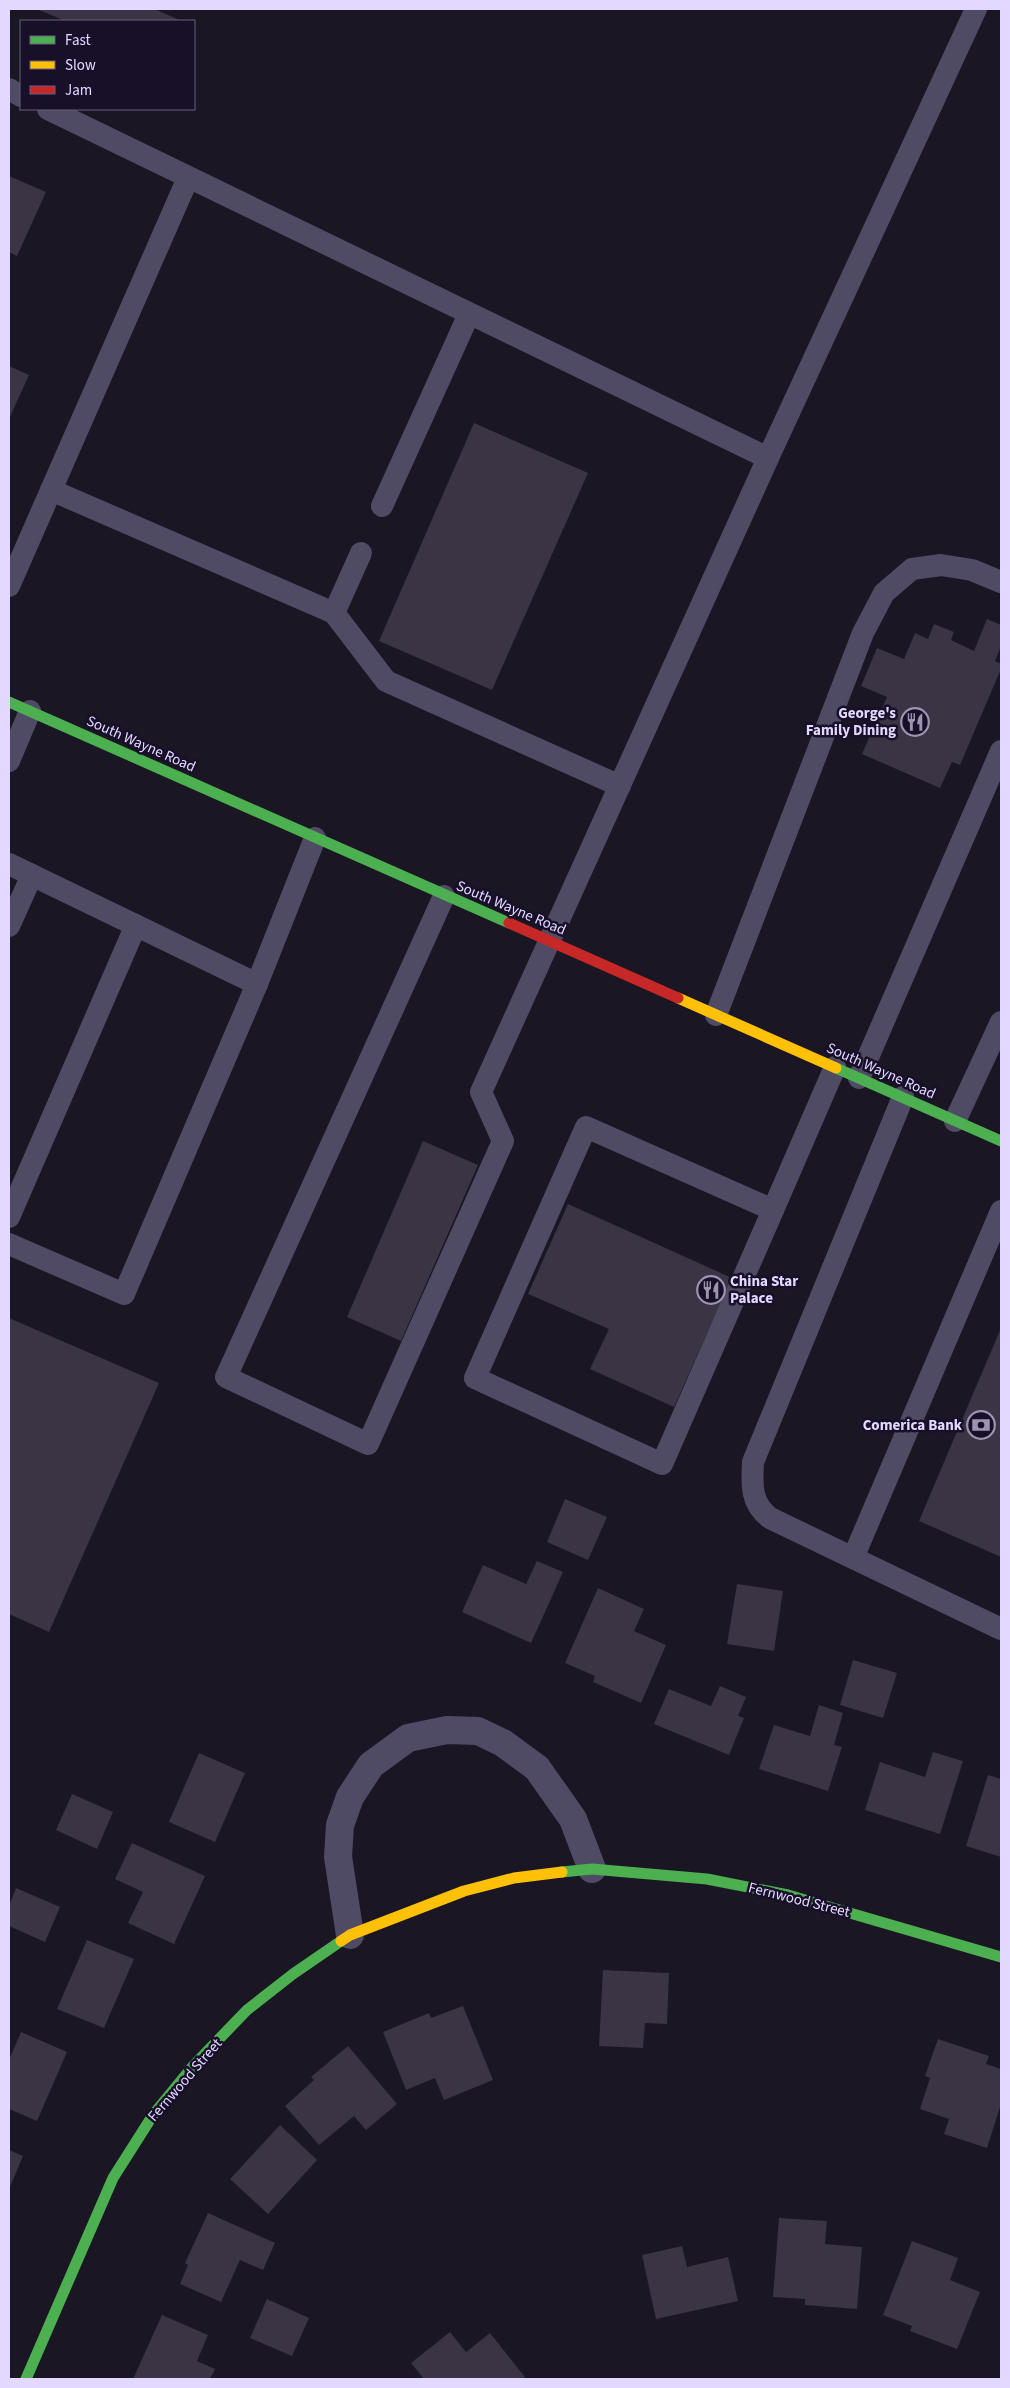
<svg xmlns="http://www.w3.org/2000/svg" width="1010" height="2388" font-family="'Source Sans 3',sans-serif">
<rect width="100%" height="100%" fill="#1a1623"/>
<g fill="#3a3445">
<path d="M37,9H154L182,21H65Z"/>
<path d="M9,176L46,192L17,256L9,252Z"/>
<path d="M9,366L29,375L9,419Z"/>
<path d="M474,423L588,473L492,690L379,641Z"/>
<path d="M987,619L1001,625V646L995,661L1001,664V669L960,765L952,762L940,788L862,754L887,697L861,686L877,648L904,659L915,633L928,639L934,624L954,632L951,640L974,651Z"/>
<path d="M423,1141L478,1165L401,1341L347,1317Z"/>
<path d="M568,1204L732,1278L674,1407L590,1369L609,1329L528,1294Z"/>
<path d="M9,1318L159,1383L49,1632L9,1614Z"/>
<path d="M1001,1328V1557L919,1521Z"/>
<path d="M565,1499L607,1517L588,1560L547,1542Z"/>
<path d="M537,1561L563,1572L531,1643L462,1612L483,1565L526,1584Z"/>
<path d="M737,1584L783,1591L774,1651L727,1644Z"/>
<path d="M598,1588L644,1609L634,1631L666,1645L641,1703L593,1682L595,1676L565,1663Z"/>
<path d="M853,1660L897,1673L883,1718L840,1705Z"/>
<path d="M720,1686L746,1697L738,1716L744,1718L729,1755L654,1724L669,1689L711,1706Z"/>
<path d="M819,1705L843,1713L834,1745L842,1747L828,1791L759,1769L774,1725L810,1736Z"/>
<path d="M933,1752L963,1761L940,1834L865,1810L880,1762L925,1777Z"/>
<path d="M199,1753L245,1773L215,1842L169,1822Z"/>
<path d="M988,1775L1001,1779V1857L966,1846Z"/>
<path d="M72,1794L113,1812L97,1849L56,1830Z"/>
<path d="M132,1843L205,1876L174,1944L128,1923L143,1892L115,1879Z"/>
<path d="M16,1888L60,1907L45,1942L9,1926V1906Z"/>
<path d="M87,1940L134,1959L104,2028L57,2009Z"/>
<path d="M603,1970L669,1973L667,2024L645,2023L643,2048L599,2046Z"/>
<path d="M463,2006L493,2080L444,2100L435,2078L406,2090L383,2032L429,2013L431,2018Z"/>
<path d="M21,2032L67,2052L37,2121L9,2109V2060Z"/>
<path d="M938,2039L989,2056L986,2064L1001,2069V2104L987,2148L944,2134L949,2119L920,2109L930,2078L925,2076Z"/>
<path d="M348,2046L397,2104L366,2130L354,2116L319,2145L285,2106L314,2080L311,2077Z"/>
<path d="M280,2125L317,2160L268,2214L230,2179Z"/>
<path d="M9,2150L23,2156L9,2189Z"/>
<path d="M208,2213L275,2243L263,2270L240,2260L221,2302L180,2284L188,2265L185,2263Z"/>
<path d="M779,2218L827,2221L825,2244L862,2247L857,2309L805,2305V2299L773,2297Z"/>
<path d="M912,2241L958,2258L950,2280L980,2292L957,2349L910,2331L912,2326L883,2315Z"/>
<path d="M682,2246L687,2267L728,2257L738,2301L656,2319L642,2255Z"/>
<path d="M267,2299L309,2318L292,2356L250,2338Z"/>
<path d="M162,2315L208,2335L197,2361L215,2369L210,2379H133Z"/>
<path d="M450,2332L466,2352L490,2333L525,2377L522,2379H424L411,2363Z"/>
</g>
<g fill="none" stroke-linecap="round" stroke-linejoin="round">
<g stroke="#504b64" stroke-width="22">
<path d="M9,89L21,96"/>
<path d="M48,109L768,458L481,1092L503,1141L368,1444L226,1377L444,896"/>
<path d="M768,458L976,9"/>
<path d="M51,490L334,613L386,681L620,786"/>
<path d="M382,506L469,314"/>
<path d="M9,586L188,178"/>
<path d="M334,613L361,553"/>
<path d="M9,761L30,711"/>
<path d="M9,864L257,984L315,838"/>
<path d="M9,926L32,875"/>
<path d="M716,1015L863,633L884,593L912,569L941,565L972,570L1001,582"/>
<path d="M859,1078L1001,751"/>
<path d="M903,1097L753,1462C752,1484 750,1503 770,1518L1001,1629"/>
<path d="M955,1121L1001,1022"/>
<path d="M586,1127L773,1210L662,1464L475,1378Z"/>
<path d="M773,1210L835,1067"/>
<path d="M9,1217L136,925"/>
<path d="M9,1244L124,1294L257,984"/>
<path d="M853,1558L1001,1211"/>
</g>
<path stroke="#504b64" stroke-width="28" d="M350,1935L338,1857L340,1825L350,1797L371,1765L408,1738L447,1730L478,1731L503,1743L537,1768L573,1819L592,1869"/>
<g stroke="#4caf50" stroke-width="11">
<path d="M9,702L509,923"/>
<path d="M836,1068L1001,1141"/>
<path d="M562,1872L592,1869L707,1879L788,1895L1001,1957"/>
<path d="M26,2379L113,2178L153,2115L194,2065L247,2010L293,1974L341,1941"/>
</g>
<g stroke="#ffc107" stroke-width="11">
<path d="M678,998L836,1068"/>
<path d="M341,1941L350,1935L464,1891L514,1878L562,1872"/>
</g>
<path stroke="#c62828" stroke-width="11" d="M509,923L678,998"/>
</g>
<defs>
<symbol id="restaurant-ring" viewBox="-11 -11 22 22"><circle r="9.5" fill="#181029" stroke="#9d94b2" stroke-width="1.5"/><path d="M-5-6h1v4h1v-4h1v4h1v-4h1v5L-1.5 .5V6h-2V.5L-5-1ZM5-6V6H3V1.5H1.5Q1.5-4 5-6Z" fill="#9d94b2"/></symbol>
<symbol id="bank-ring" viewBox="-11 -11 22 22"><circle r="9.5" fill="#181029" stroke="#9d94b2" stroke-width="1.5"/><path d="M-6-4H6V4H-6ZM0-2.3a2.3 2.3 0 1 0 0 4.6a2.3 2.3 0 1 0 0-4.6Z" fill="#9d94b2"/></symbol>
</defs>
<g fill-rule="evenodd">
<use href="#restaurant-ring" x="899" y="706" width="32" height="32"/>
<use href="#restaurant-ring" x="695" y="1274" width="32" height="32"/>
<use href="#bank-ring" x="965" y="1409" width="32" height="32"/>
</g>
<g text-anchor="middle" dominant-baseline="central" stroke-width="5" stroke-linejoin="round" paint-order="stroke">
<g font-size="15" font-weight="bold" fill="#e3d8ff" stroke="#181029" text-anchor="end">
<text x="896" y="713">George's<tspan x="896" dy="17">Family Dining</tspan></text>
<text x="730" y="1281" text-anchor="start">China Star<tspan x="730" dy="17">Palace</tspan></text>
<text x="962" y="1425">Comerica Bank</text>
</g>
<g font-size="15" fill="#e3d8ff" stroke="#181029">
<text transform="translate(141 744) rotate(24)">South Wayne Road</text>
<text transform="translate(511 908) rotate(23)">South Wayne Road</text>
<text transform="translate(881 1071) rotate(24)">South Wayne Road</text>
<text transform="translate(799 1900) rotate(14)">Fernwood Street</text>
<text transform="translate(185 2080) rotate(-49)">Fernwood Street</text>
</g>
</g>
<rect width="1010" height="2388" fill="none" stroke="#e3d8ff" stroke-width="20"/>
<rect x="20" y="20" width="175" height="90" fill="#181029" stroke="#69607f"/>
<rect x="30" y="36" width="25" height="8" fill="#4caf50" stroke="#69607f"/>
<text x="65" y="45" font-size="15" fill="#e3d8ff">Fast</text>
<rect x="30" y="61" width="25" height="8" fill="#ffc107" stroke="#69607f"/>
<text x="65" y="70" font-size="15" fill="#e3d8ff">Slow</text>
<rect x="30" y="86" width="25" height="8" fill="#c62828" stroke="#69607f"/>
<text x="65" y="95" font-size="15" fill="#e3d8ff">Jam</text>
</svg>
